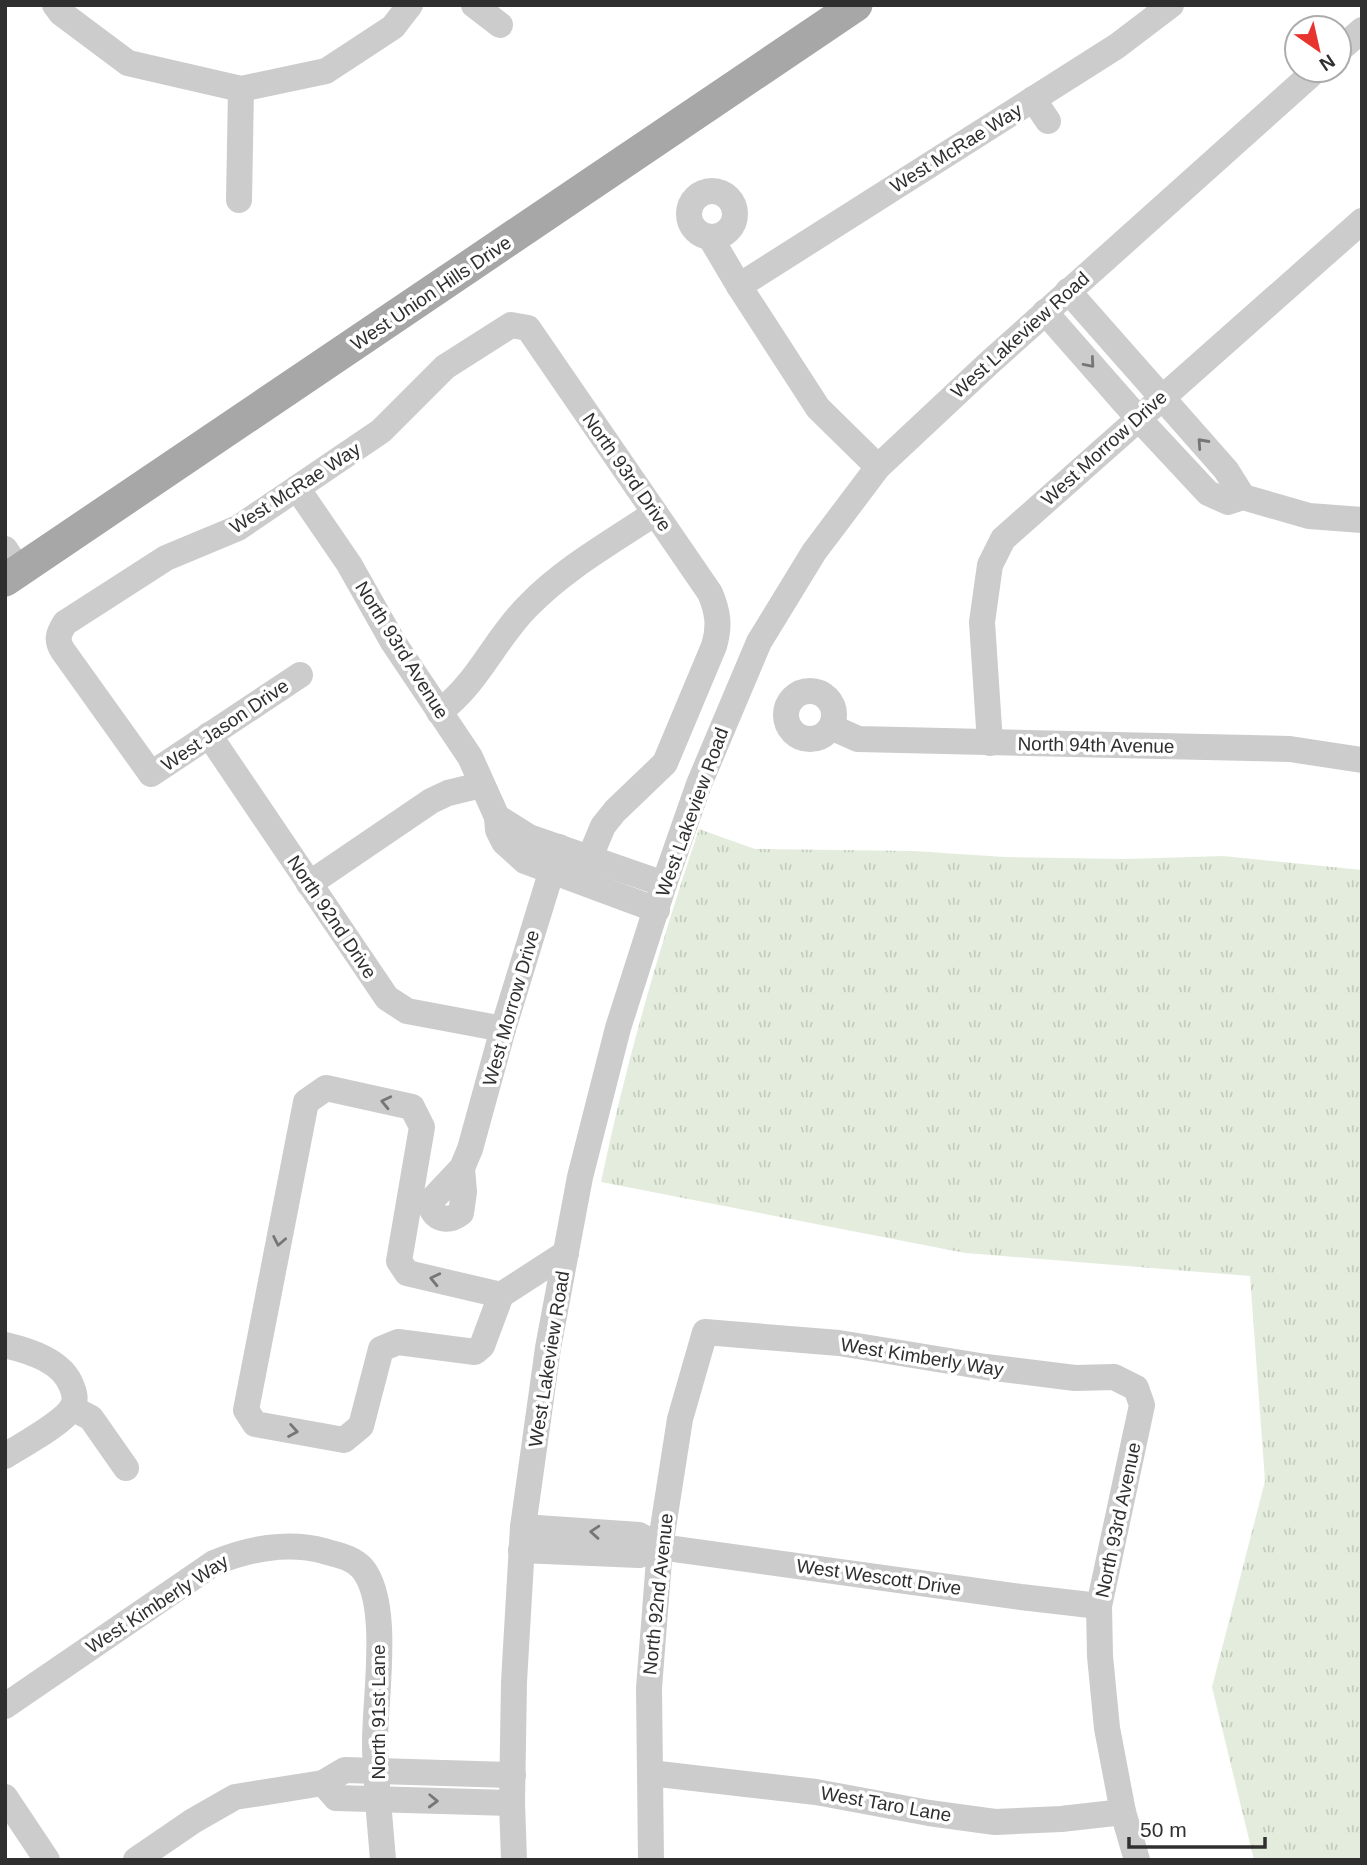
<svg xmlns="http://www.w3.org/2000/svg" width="1367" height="1865" font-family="Helvetica,sans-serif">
<defs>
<pattern id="grass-tufts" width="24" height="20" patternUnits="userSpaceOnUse" patternTransform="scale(1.75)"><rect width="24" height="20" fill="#e4eddd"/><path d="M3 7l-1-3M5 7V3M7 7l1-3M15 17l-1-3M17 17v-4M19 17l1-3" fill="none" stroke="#c4ccbe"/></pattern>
</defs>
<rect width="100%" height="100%" fill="#fff"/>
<path fill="url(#grass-tufts)" d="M699,829L755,849L913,851L1005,857L1125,859L1223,856L1362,870V1860H1254L1212,1687L1265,1481L1250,1276L965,1253L601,1182C626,1062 660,945 699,829Z"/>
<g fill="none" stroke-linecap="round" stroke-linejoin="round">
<g stroke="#ccc" stroke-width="26">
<path d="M55,5L61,13L128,63L241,89L326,71L393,27L410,5"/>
<path d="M474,5L500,25"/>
<path d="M1339,50L1362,30"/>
<path d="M1033,99L1048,121"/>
<circle cx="712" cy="214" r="23"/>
<path d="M239,200L241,89"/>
<path d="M710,237L739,286L818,408L878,467"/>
<path d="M739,286L1117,46L1171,5"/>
<path d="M1068,291L1226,470L1243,497"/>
<path d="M1045,312L1138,418L1208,493L1228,502L1243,497L1309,516L1362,520"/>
<path d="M297,488L349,564L393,642L470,757L497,817L498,830L504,842L525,861L657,910"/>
<path d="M5,549L19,570"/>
<path d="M300,675L151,774L63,651C56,640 58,634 65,623L166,558L238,528L381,431L445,367L511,325L528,328L710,593C718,612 720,626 714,646L665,763L615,811L603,826L580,881"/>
<circle cx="810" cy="715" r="24"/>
<path d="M439,712C478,684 495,638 529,605C565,568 612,542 655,513"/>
<path d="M831,727L858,739L1290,749L1362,760"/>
<path d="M209,735L387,998L407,1011L503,1029"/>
<path d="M990,743L982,622L990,565L1003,539L1362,221"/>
<path d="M497,817L529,837L664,884"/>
<path d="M309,884L431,801L448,793L481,785"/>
<path d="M462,1168L464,1192L461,1213C448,1223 433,1220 430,1202L462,1168L470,1149L503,1029L559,847"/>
<path d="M501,1295L407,1273L399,1261L422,1127L412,1107L326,1088L306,1102L246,1410L255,1424L344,1440L361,1426L381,1349L398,1342L475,1352L482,1346L501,1295L566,1253"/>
<path d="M5,1345C30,1351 63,1361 72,1387C75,1395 76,1400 72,1408C62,1424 22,1445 5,1456"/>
<path d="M72,1408L91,1418L126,1468"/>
<path d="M523,1527L639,1535L660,1547L1021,1597L1099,1606"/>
<path d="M521,1550L639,1555L660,1547"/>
<path d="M5,1706L214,1563C247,1549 288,1541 324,1551C337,1555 352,1557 362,1568C392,1603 374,1702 375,1747C376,1785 380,1822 383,1860"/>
<path d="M650,1773L816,1792L929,1813L995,1822L1061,1819L1123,1812"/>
<path d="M323,1783L336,1798L512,1803"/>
<path d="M5,1797L47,1860"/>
<path d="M136,1860L193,1821L235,1797L323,1783L345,1770L513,1775"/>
<path d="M514,1860L512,1803L514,1682L523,1527L548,1348L580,1177L618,1028L664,884L699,784L759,642L814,552L878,467L988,364L1316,70"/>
<path d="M651,1860L649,1688L660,1547L680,1419L705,1332L839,1343L986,1367L1075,1378L1114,1377L1136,1388L1142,1405L1099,1606L1100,1656L1107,1728L1123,1812L1137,1860"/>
</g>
<path stroke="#a7a7a7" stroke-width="33" d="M5,580L856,5"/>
</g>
<defs><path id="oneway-chevron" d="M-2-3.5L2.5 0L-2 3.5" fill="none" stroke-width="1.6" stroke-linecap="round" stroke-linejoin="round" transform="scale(1.75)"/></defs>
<g stroke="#767676">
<use href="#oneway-chevron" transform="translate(1090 363) rotate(49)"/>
<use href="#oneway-chevron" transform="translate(1202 443) rotate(-132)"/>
<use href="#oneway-chevron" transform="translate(386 1102) rotate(-167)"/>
<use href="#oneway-chevron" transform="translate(279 1241) rotate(101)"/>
<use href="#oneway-chevron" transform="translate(435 1279) rotate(-167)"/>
<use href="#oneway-chevron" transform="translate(293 1431) rotate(10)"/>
<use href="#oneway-chevron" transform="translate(595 1532) rotate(-176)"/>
<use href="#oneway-chevron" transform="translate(433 1801) rotate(2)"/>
</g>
<g text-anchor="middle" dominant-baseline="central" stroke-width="7" stroke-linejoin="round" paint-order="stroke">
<g font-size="19" fill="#2f2f2f" stroke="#fff">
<text transform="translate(956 148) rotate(-32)">West McRae Way</text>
<text transform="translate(431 293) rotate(-34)">West Union Hills Drive</text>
<text transform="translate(1020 335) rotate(-42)">West Lakeview Road</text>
<text transform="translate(1104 448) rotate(-42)">West Morrow Drive</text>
<text transform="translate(627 472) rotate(55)">North 93rd Drive</text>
<text transform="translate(295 488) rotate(-33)">West McRae Way</text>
<text transform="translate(402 650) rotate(58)">North 93rd Avenue</text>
<text transform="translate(225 725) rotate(-34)">West Jason Drive</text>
<text transform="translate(1096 745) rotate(1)">North 94th Avenue</text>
<text transform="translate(692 812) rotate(-70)">West Lakeview Road</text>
<text transform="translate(332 917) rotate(56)">North 92nd Drive</text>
<text transform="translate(511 1008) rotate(-74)">West Morrow Drive</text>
<text transform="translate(922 1357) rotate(9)">West Kimberly Way</text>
<text transform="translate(549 1359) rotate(-81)">West Lakeview Road</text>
<text transform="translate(1118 1520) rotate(-78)">North 93rd Avenue</text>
<text transform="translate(879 1577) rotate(8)">West Wescott Drive</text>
<text transform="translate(658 1594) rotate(-84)">North 92nd Avenue</text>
<text transform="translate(157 1604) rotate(-33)">West Kimberly Way</text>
<text transform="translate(378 1712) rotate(-90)">North 91st Lane</text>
<text transform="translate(886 1804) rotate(10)">West Taro Lane</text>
</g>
</g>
<rect width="1367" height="1865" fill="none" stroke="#2f2f2f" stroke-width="14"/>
<g transform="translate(1318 49) rotate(146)"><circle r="33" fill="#ffffff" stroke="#acacac" stroke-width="2"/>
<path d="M0-5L12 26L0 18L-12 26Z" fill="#e8342f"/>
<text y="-10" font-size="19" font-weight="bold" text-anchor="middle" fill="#2f2f2f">N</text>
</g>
<path d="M1129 1837v10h136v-10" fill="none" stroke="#2f2f2f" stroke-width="3.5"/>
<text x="1140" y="1837" font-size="21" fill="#2f2f2f" stroke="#ffffff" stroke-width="5" paint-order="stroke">50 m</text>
</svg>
